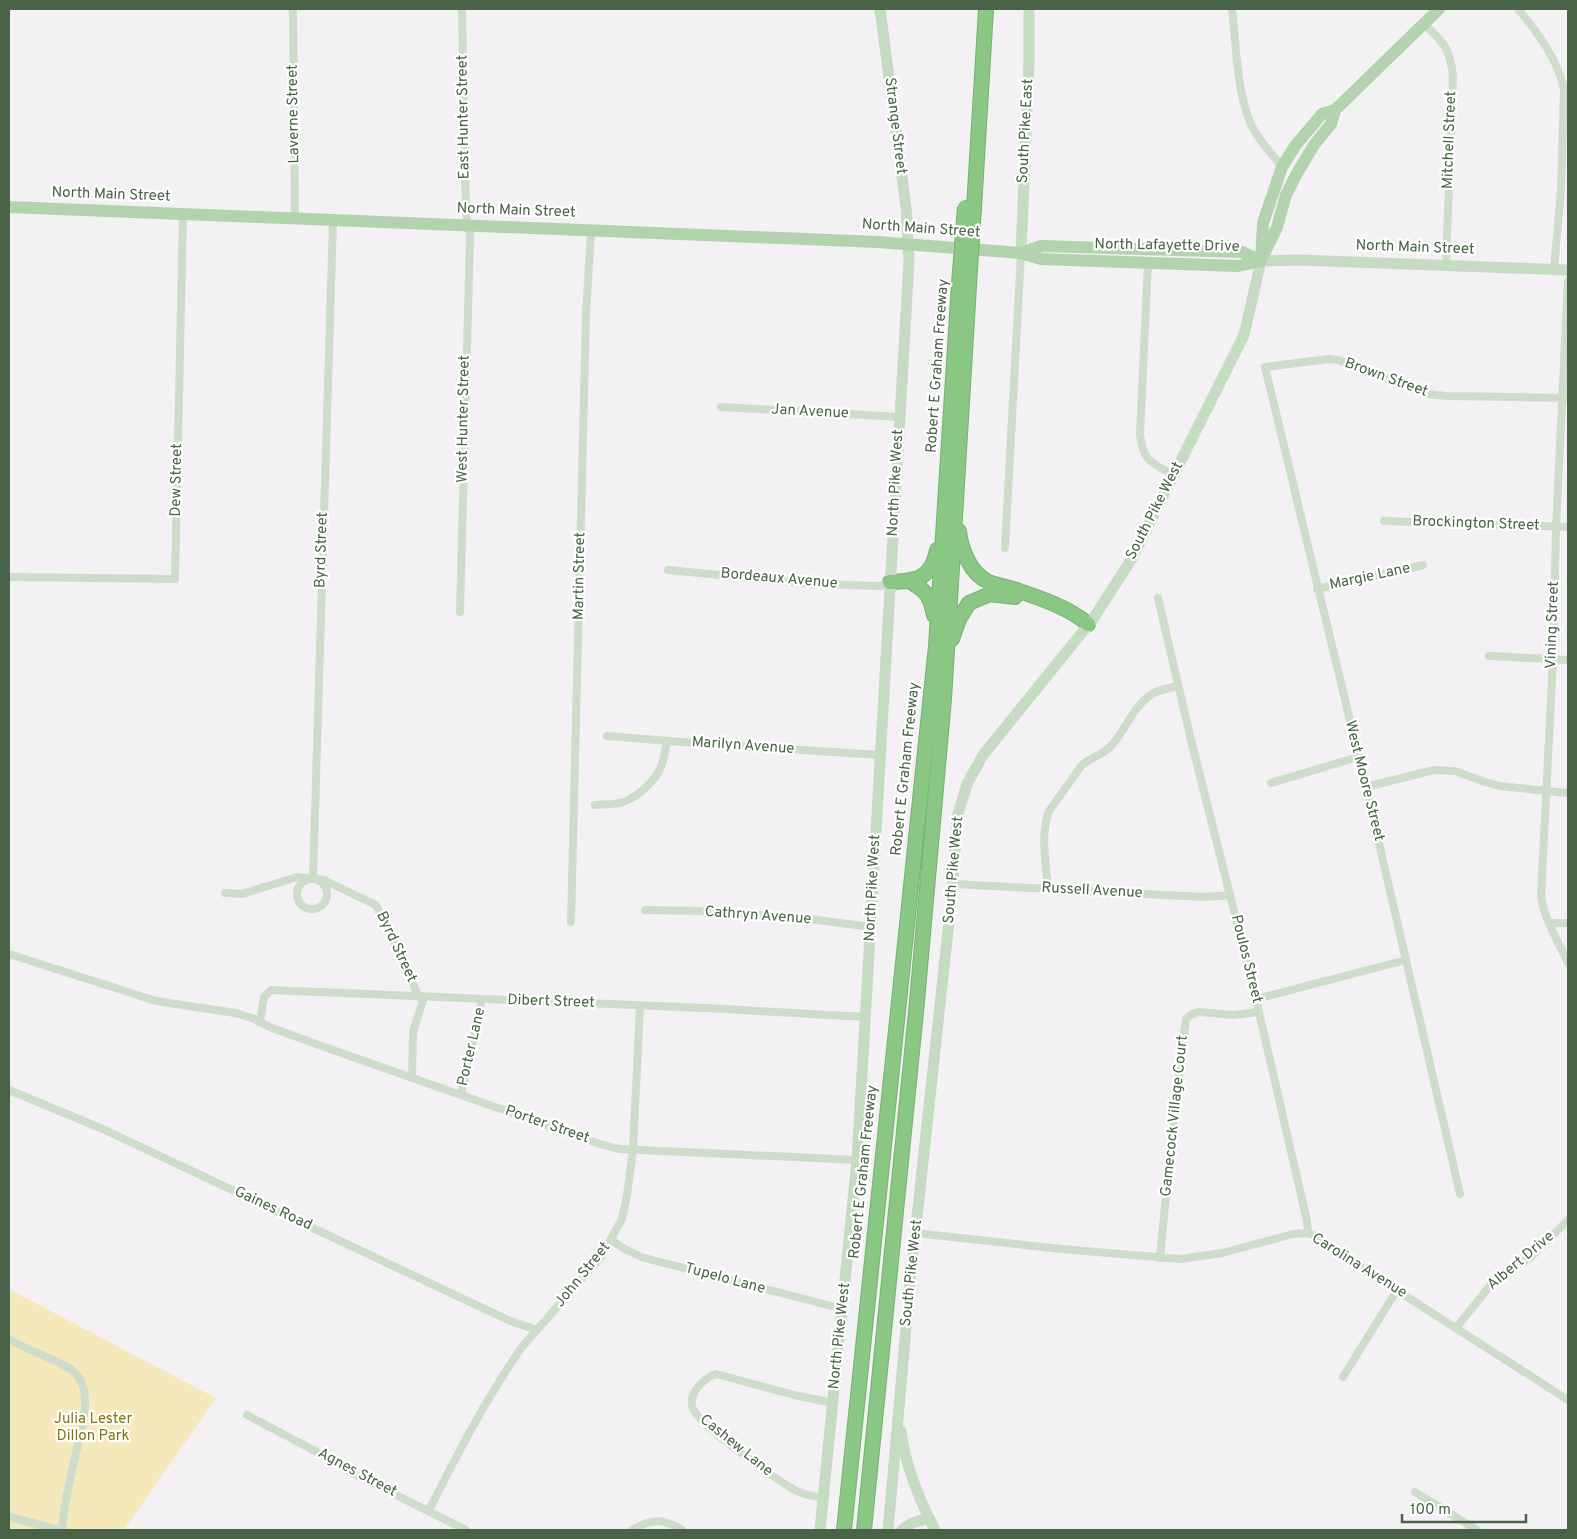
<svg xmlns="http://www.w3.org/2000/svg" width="1577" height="1539" font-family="Overpass,sans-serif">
<rect width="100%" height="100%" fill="#f3f1f4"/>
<path fill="#f5e9bc" d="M9,1289L216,1398L124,1530H9Z"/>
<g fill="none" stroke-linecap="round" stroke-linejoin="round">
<defs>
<g id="highway">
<path d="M974,208L986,9"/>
<path d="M959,531C961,549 970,574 989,582C999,586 1009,587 1019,591C1043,599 1069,608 1088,624"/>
<path d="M909,581C927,591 930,596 934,615"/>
<path d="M890,582C917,581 931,579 937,550"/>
<path d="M952,639L959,619L969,603L990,594L1015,597"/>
<path d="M844,1530L936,646L959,284"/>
<path d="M864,1530L916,1012L944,699L969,286"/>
</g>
</defs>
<use href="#highway" stroke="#75b26f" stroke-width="16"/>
<g stroke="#cdddca" stroke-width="8">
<path d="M293,9L295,219"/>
<path d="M1232,9C1236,43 1237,101 1254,130C1261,143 1273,155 1282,167"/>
<path d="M1518,9C1536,30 1559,62 1564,90L1561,190L1554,269"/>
<path d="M1424,24C1444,42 1450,49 1453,76L1446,265"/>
<path d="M1148,263L1140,434C1142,460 1152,464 1174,475"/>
<path d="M1568,281L1556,527L1553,659L1541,896C1543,918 1559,942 1568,963"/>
<path d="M721,407L900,417"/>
<path d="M1384,521L1568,527"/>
<path d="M1005,548L1021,253"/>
<path d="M668,570L813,584L880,586L890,582"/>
<path d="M9,577L175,579L183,214"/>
<path d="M1317,589L1423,565"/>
<path d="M1158,598L1190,736L1256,999L1307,1221L1308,1233"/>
<path d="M460,612L470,236L466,214L462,9"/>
<path d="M1489,656L1568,660"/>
<path d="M607,736L694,743L880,755"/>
<path d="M1271,783L1358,757"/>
<path d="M1366,787L1434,770L1455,771L1482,781L1500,786L1568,793"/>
<path d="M595,805C605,804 614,805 623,802C638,797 657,780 662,764C665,757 665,749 667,741"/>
<circle cx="312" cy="894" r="15"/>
<path d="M313,879L333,220"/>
<path d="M953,884L1204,897L1230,895"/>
<path d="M1048,888C1046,864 1040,834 1049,811L1082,765C1091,757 1103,755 1111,746C1125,731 1132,709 1149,696C1157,690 1168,688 1178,686"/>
<path d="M225,893L242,894L297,877L324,880L376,905L419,997"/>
<path d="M645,910L701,911L794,917L871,927"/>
<path d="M571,922L586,315L591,231"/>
<path d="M1550,923H1568"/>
<path d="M9,954L156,1001L235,1013L252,1018L272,1028L330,1049L600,1144L619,1149L857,1160"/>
<path d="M1256,999L1406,960"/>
<path d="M260,1022L264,997L271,990L705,1008L866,1017"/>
<path d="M412,1078L413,1032L424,997"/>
<path d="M9,1090L105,1130L510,1321L537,1330"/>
<path d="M461,1095L482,999"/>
<path d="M1460,1194L1366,787L1265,367L1329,359L1338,360L1427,394L1447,396L1568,398"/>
<path d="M915,1233L1061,1249L1180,1259L1222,1253L1293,1234L1308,1233L1319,1238L1337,1252L1568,1400"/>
<path d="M611,1240L623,1248L641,1257L843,1309"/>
<path d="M1160,1258L1172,1132L1186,1019L1192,1014L1199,1012L1233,1015L1259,1012"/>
<path d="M1456,1328L1497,1277L1531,1257L1568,1220"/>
<path d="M9,1339C25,1350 66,1362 76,1374C82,1381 85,1391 85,1399C86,1414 81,1429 78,1444C72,1473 64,1501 62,1530"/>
<path d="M1343,1377L1397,1290"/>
<path d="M247,1415L319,1453L356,1475L466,1530"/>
<path d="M1415,1492L1477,1530"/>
<path d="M823,1498C814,1496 805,1495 797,1491C778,1482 701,1426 693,1409C687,1394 704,1378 716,1374L794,1395L833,1403"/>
<path d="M429,1510C457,1455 486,1398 522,1347L601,1257L622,1219L627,1195L633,1150L640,1006"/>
<path d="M9,1517L60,1530"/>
<path d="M632,1530C651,1519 663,1518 682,1530"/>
</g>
<g stroke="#c5dcc2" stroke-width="11">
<path d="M1021,253L1029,61V9"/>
<path d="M901,1431C905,1466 919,1499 935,1530"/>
<path d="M820,1530L857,1160L909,261L906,207L880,9"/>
<path d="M888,1530L911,1273L953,884L957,817L967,784L983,755L1093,619L1131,560L1244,335L1261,261L1299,260L1568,270"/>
<path d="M902,1530L912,1523L929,1518"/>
</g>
<g stroke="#b3d3ae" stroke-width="12">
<path d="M9,207L878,242L1021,253L1041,259L1238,266L1261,261"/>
<path d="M1021,253L1041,246L1242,252L1261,261"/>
<path d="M1264,254L1277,227L1286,195L1296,175L1314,145L1331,124L1335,110"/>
<path d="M1261,261L1263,223L1282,167L1295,146L1322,114L1335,110L1439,9"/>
</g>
<use href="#highway" stroke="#8ac684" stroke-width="14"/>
<defs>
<g id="highway-bridge">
<path d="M959,284L965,207"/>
<path d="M969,286L974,208"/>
</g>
</defs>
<use href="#highway-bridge" stroke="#75b26f" stroke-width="16" stroke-linecap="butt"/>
<use href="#highway-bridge" stroke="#8ac684" stroke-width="14"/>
</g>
<g text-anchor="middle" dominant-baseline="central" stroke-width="4.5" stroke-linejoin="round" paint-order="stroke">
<g font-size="15" fill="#4a6247" stroke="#fff">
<text transform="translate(294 114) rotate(-91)">Laverne Street</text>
<text transform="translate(464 117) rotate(-91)">East Hunter Street</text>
<text transform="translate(895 126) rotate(83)">Strange Street</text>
<text transform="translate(1026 131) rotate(-87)">South Pike East</text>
<text transform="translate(1450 140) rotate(-88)">Mitchell Street</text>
<text transform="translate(111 195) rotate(2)">North Main Street</text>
<text transform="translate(516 211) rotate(2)">North Main Street</text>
<text transform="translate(921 229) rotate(4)">North Main Street</text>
<text transform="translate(1167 246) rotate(1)">North Lafayette Drive</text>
<text transform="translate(1415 248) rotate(2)">North Main Street</text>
<text transform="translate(938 366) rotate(-86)">Robert E Graham Freeway</text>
<text transform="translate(1386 378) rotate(20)">Brown Street</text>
<text transform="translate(810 412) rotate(3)">Jan Avenue</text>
<text transform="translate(464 419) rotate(-89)">West Hunter Street</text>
<text transform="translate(177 480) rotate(-89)">Dew Street</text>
<text transform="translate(896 483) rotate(-87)">North Pike West</text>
<text transform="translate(1155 511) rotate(-63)">South Pike West</text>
<text transform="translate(1476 524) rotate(2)">Brockington Street</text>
<text transform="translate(322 550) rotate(-88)">Byrd Street</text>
<text transform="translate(580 576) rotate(-89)">Martin Street</text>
<text transform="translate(1370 577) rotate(-12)">Margie Lane</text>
<text transform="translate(779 579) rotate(5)">Bordeaux Avenue</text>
<text transform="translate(1553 625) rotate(-88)">Vining Street</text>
<text transform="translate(743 746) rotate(4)">Marilyn Avenue</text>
<text transform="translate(906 769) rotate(-84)">Robert E Graham Freeway</text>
<text transform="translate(1364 781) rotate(76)">West Moore Street</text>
<text transform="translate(954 870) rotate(-85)">South Pike West</text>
<text transform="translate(873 888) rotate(-87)">North Pike West</text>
<text transform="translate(1092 891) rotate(3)">Russell Avenue</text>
<text transform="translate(758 916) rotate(4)">Cathryn Avenue</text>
<text transform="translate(396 947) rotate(65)">Byrd Street</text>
<text transform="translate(1246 959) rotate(76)">Poulos Street</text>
<text transform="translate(551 1002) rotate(2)">Dibert Street</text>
<text transform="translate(472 1047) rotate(-77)">Porter Lane</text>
<text transform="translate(1175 1116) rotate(-84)">Gamecock Village Court</text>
<text transform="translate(547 1125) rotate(19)">Porter Street</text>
<text transform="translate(864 1172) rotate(-84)">Robert E Graham Freeway</text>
<text transform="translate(273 1209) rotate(25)">Gaines Road</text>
<text transform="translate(1521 1261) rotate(-40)">Albert Drive</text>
<text transform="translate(1359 1266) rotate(32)">Carolina Avenue</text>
<text transform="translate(912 1273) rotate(-84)">South Pike West</text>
<text transform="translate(583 1275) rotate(-51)">John Street</text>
<text transform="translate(725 1279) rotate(15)">Tupelo Lane</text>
<text transform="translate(840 1336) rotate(-84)">North Pike West</text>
<text transform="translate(736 1446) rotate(39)">Cashew Lane</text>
<text transform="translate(357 1473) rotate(28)">Agnes Street</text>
</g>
<g font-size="15" fill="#82750c" stroke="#fff">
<text x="93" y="1419">Julia Lester<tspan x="93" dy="17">Dillon Park</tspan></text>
</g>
</g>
<rect width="1577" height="1539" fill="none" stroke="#4a6247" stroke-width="20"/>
<path d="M1402 1514v8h124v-8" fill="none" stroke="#4a6247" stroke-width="2.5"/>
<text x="1410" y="1514" font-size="15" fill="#4a6247" stroke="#ffffff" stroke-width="4" paint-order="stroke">100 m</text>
</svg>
